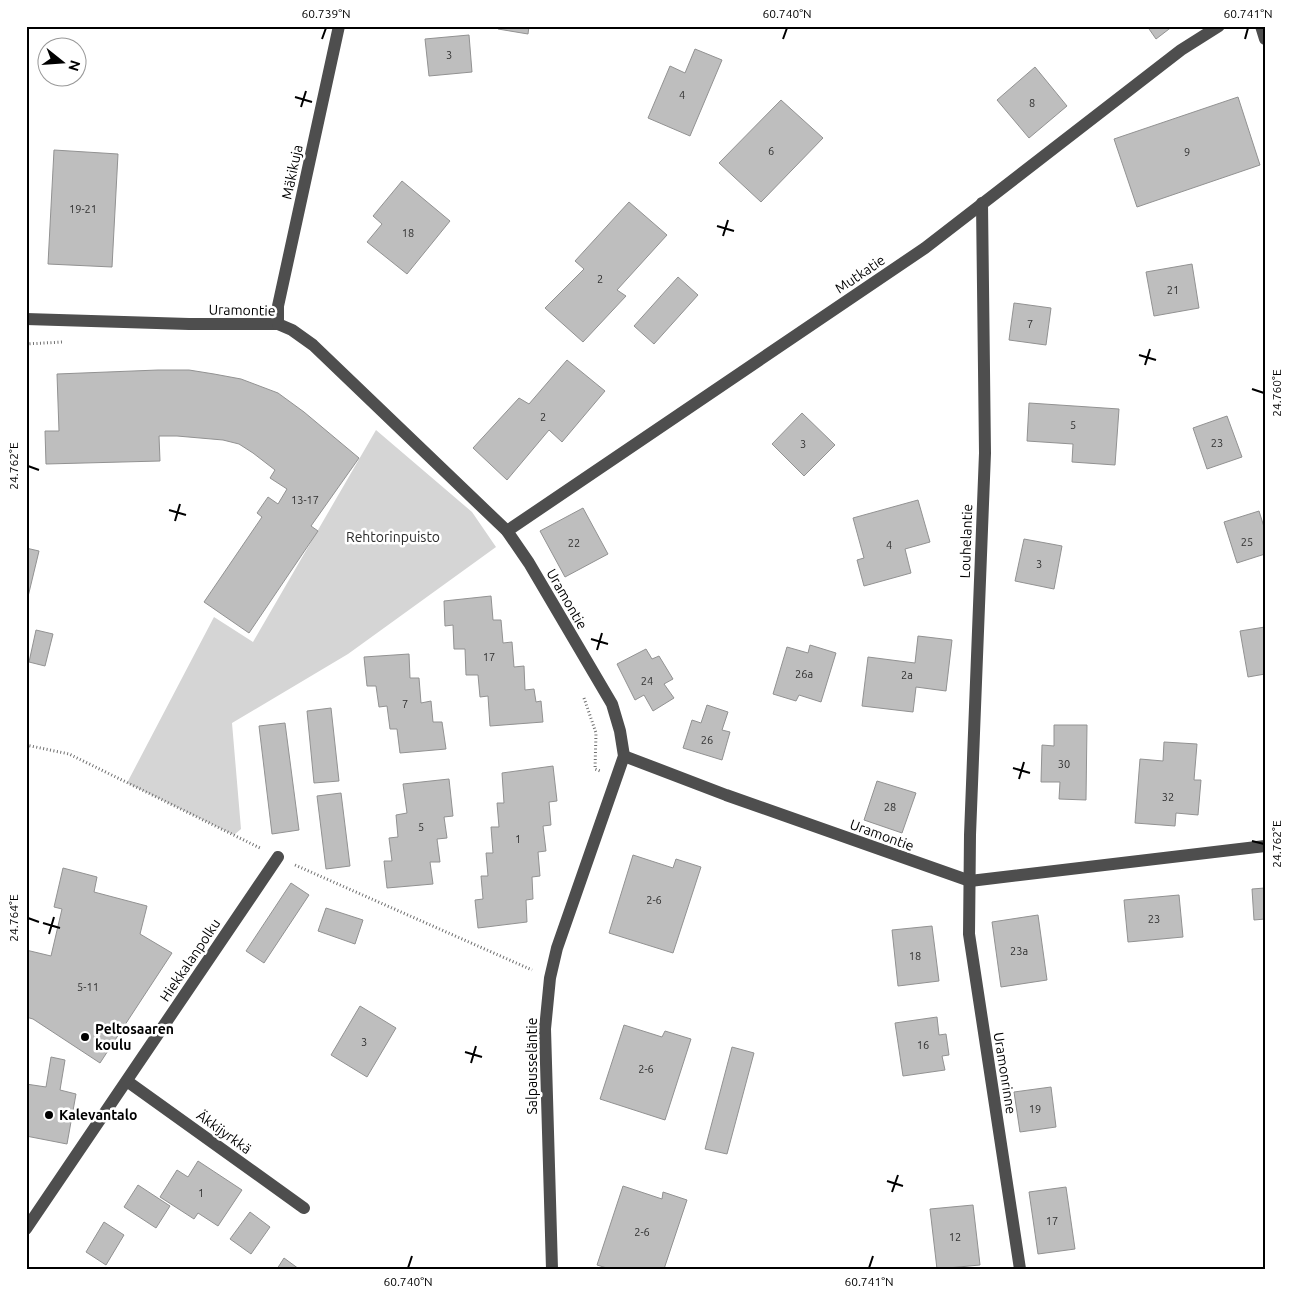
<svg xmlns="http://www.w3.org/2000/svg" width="1291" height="1295" font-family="Ubuntu,sans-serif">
<rect width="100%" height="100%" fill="#fff"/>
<path fill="#d5d5d5" d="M376,430L472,512L496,547L348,654L232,723L241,829L234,835L127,783L214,617L253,642Z"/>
<g fill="#bebebe" stroke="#929292">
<path d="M498,26H529L528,34L498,29Z"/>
<path d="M1147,26H1173L1156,39Z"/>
<path d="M469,35L472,72L429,76L425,39Z"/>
<path d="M695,49L722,60L690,136L648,118L670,66L685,73Z"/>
<path d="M1035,67L1067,106L1029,138L997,100Z"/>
<path d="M1238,97L1260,165L1137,207L1114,139Z"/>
<path d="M781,100L823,138L761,202L719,163Z"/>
<path d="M54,150L118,154L112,267L48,264Z"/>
<path d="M402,181L450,221L407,274L367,242L382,224L373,216Z"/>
<path d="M629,202L667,235L617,290L626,296L583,342L545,308L584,269L575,261Z"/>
<path d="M1192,264L1199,308L1154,316L1146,272Z"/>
<path d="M678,277L698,295L654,344L634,326Z"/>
<path d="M1014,303L1051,308L1046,345L1009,340Z"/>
<path d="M567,360L605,391L562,442L549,430L507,480L473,448L519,398L529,404Z"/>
<path d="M158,370H189L214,374L241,379L278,393L304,412L359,458L311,526L318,531L249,633L204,602L262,517L257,513L268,497L278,504L287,489L270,478L275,470L253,453L239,444L223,440L177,436H159L160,461L46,464L45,431H59L57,374Z"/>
<path d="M1029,403L1119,409L1115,465L1072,462L1073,444L1027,441Z"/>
<path d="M802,413L835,445L804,476L772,444Z"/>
<path d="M1227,416L1242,457L1207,469L1193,428Z"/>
<path d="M918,500L930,542L905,549L911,573L864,586L857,560L864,558L853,518Z"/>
<path d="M583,508L608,554L565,577L540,531Z"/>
<path d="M1259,511L1265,530V554L1237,563L1224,522Z"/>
<path d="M1024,539L1062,546L1054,589L1015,581Z"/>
<path d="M26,548L39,551L26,605Z"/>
<path d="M491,596L493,620H501L503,643L512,642L514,667L524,666L525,690L534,689L536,702L541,701L543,722L490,726L488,696L480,697L478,675H466L465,649H454L453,625L445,626L444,601Z"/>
<path d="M1265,627V674L1248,677L1240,631Z"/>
<path d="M36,630L53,634L45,666L29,662Z"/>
<path d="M918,636L952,640L946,691L916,687L913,712L862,706L868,657L915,663Z"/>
<path d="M810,645L836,653L821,702L799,695L796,701L773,694L787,647L808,653Z"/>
<path d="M646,649L652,659L659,656L673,679L664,684L674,698L653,711L644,695L635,700L617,664Z"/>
<path d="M409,654L410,678H419L421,703L431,701L433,722H442L446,749L400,753L397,729H390L387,706L379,707L376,686H367L364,657Z"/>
<path d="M707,705L728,712L722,730L730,732L722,760L683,748L692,720L701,723Z"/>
<path d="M331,708L339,781L314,783L307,711Z"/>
<path d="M285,723L299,830L272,834L259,726Z"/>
<path d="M1054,725H1087L1086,800L1059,799L1060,782H1041L1042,745L1054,746Z"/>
<path d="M1164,742L1197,744L1194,780H1201L1198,815L1176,813L1175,826L1135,823L1140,759L1163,761Z"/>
<path d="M553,766L557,801L549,802L551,825L543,826L546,851L538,852L540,876L532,877L533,899L526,900L527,922L478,928L475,900L483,899L481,876H488L486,853H493L491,827H499L497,803H504L502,773Z"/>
<path d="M449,779L453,816L444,817L447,838L437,839L440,862H430L433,884L387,888L384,861H392L389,838L398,837L396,815L407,813L403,784Z"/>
<path d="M877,781L916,793L902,833L864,820Z"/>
<path d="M341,793L350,866L326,869L317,796Z"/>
<path d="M633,855L673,868L676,859L701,867L673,953L609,933Z"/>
<path d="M63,868L97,877L94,892L147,906L140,934L172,953L100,1063L33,1019L26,1017V950L51,956L62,909L54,907Z"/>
<path d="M291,883L309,895L264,963L246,951Z"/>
<path d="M1265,888V919L1254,920L1252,889Z"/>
<path d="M1179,895L1183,937L1128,942L1124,900Z"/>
<path d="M326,908L363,920L355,944L318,931Z"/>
<path d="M1038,915L1047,980L1001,987L992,922Z"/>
<path d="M932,926L939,981L898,986L892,930Z"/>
<path d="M360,1006L396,1028L367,1077L331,1055Z"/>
<path d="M937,1017L939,1035L946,1034L949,1055L942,1056L945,1070L903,1076L895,1023Z"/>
<path d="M624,1025L662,1037L665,1031L691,1039L665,1120L600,1099Z"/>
<path d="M732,1047L754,1053L727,1154L705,1149Z"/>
<path d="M51,1057L65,1060L60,1090L76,1094L67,1144L26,1136V1084L46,1087Z"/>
<path d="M1051,1087L1056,1127L1020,1132L1014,1092Z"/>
<path d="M198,1161L242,1190L218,1226L198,1213L194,1219L160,1197L177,1170L188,1177Z"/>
<path d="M138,1185L170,1206L156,1228L124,1207Z"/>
<path d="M623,1186L662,1199L663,1192L687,1200L664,1269H610L597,1265Z"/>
<path d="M1066,1187L1075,1249L1038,1254L1029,1192Z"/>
<path d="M973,1205L980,1265L937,1269L930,1209Z"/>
<path d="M250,1212L270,1227L251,1254L230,1239Z"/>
<path d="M104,1222L124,1235L106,1265L86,1252Z"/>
<path d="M284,1258L299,1269H277Z"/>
</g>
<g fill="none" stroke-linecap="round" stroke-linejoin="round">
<g stroke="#707070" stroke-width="3" stroke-dasharray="1 2.5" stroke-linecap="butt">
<path d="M26,344L63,342"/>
<path d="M584,698L596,733L595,769L600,771"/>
<path d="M26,745L69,754L260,848"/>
<path d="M295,865L532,970"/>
</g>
<g stroke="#4e4e4e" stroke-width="12">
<path d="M1261,26L1265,39"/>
<path d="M982,203L985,453L970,835L969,934L1020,1269"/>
<path d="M26,319L189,324H278L292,330L313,345L507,531L529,563L612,704L620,731L624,756L557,948L550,978L545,1029L552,1269"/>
<path d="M278,324V306L339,26"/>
<path d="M507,531L925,248L1181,50L1219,26"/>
<path d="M624,756L726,795L970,881L1265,846"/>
<path d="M127,1081L304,1208"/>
<path d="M26,1229L278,857"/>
</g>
</g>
<path fill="none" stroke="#000" stroke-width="2" d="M322,39L326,28M783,39L787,28M1245,39L1248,28M295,97L312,102M301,107L306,91M717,226L734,231M723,236L728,220M1139,355L1156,360M1145,365L1150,349M1252,389L1264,393M28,466L39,470M169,510L186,515M175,521L180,504M591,639L608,644M597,650L602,633M1013,768L1030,773M1019,779L1024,762M1252,841L1264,844M28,918L39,922M43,923L60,928M49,934L54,917M465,1052L482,1057M471,1063L476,1046M887,1181L903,1186M892,1192L898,1175M408,1268L412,1256M869,1268L873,1256"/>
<g fill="#000" stroke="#fff" stroke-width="2">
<circle cx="85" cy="1037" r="5"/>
<circle cx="49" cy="1115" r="5"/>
</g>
<g text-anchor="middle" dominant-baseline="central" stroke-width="5" stroke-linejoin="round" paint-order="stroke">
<g font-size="11" fill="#303030">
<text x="449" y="55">3</text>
<text x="682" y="95">4</text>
<text x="1032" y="103">8</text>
<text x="771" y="151">6</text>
<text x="1187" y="152">9</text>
<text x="83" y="209">19-21</text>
<text x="408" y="233">18</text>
<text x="600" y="279">2</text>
<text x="1173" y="290">21</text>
<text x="1030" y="324">7</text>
<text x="543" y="417">2</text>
<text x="1073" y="425">5</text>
<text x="1217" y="443">23</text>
<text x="803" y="444">3</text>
<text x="305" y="500">13-17</text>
<text x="1247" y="542">25</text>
<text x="574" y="543">22</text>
<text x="889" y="545">4</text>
<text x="1039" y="564">3</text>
<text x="489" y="657">17</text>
<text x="804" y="674">26a</text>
<text x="907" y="675">2a</text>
<text x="647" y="681">24</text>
<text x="405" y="704">7</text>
<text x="707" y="740">26</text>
<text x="1064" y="764">30</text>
<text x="1168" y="797">32</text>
<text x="890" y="807">28</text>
<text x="421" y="827">5</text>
<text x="518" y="839">1</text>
<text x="654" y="900">2-6</text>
<text x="1154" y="919">23</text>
<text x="1019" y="951">23a</text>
<text x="915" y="956">18</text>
<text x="88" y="987">5-11</text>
<text x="364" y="1042">3</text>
<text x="923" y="1045">16</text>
<text x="646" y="1069">2-6</text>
<text x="1035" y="1109">19</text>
<text x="201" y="1193">1</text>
<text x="1052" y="1221">17</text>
<text x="642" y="1232">2-6</text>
<text x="955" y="1237">12</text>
</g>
<g font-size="14" fill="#000" stroke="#fff">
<text transform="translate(292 172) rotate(-78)">Mäkikuja</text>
<text transform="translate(860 274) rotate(-34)">Mutkatie</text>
<text transform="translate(242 310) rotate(1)">Uramontie</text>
<text transform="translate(966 541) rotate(-88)">Louhelantie</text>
<text transform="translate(567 599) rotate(60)">Uramontie</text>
<text transform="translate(882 835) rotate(20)">Uramontie</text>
<text transform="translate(190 960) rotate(-56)">Hiekkalanpolku</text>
<text transform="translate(532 1066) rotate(-90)">Salpausseläntie</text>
<text transform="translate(1005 1073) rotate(81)">Uramonrinne</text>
<text transform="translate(224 1132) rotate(36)">Äkkijyrkkä</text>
</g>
<g font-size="14" fill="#2c2c2c" stroke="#fff">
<text x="393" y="537">Rehtorinpuisto</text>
</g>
<g font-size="14" font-weight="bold" fill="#000" stroke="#fff" text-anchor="start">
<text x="95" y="1029">Peltosaaren<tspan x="95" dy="16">koulu</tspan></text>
<text x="59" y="1115">Kalevantalo</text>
</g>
</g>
<rect width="1291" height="1295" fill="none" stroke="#ffffff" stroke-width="55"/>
<g transform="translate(62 62) rotate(107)"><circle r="24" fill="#ffffff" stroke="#999999"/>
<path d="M0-4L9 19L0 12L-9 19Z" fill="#000000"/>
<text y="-8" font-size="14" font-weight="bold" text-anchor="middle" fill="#000000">N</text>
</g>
<rect x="28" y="28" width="1236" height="1240" fill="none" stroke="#000" stroke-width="2"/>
<g font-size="12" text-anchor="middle" fill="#000">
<text x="326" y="18">60.739°N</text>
<text x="787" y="18">60.740°N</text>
<text x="1248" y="18">60.741°N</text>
<text transform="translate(1277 393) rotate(-90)" y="4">24.760°E</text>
<text transform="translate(14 466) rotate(-90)" y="4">24.762°E</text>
<text transform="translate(1277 844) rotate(-90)" y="4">24.762°E</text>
<text transform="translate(14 918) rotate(-90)" y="4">24.764°E</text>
<text x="408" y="1286">60.740°N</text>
<text x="869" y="1286">60.741°N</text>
</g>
</svg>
